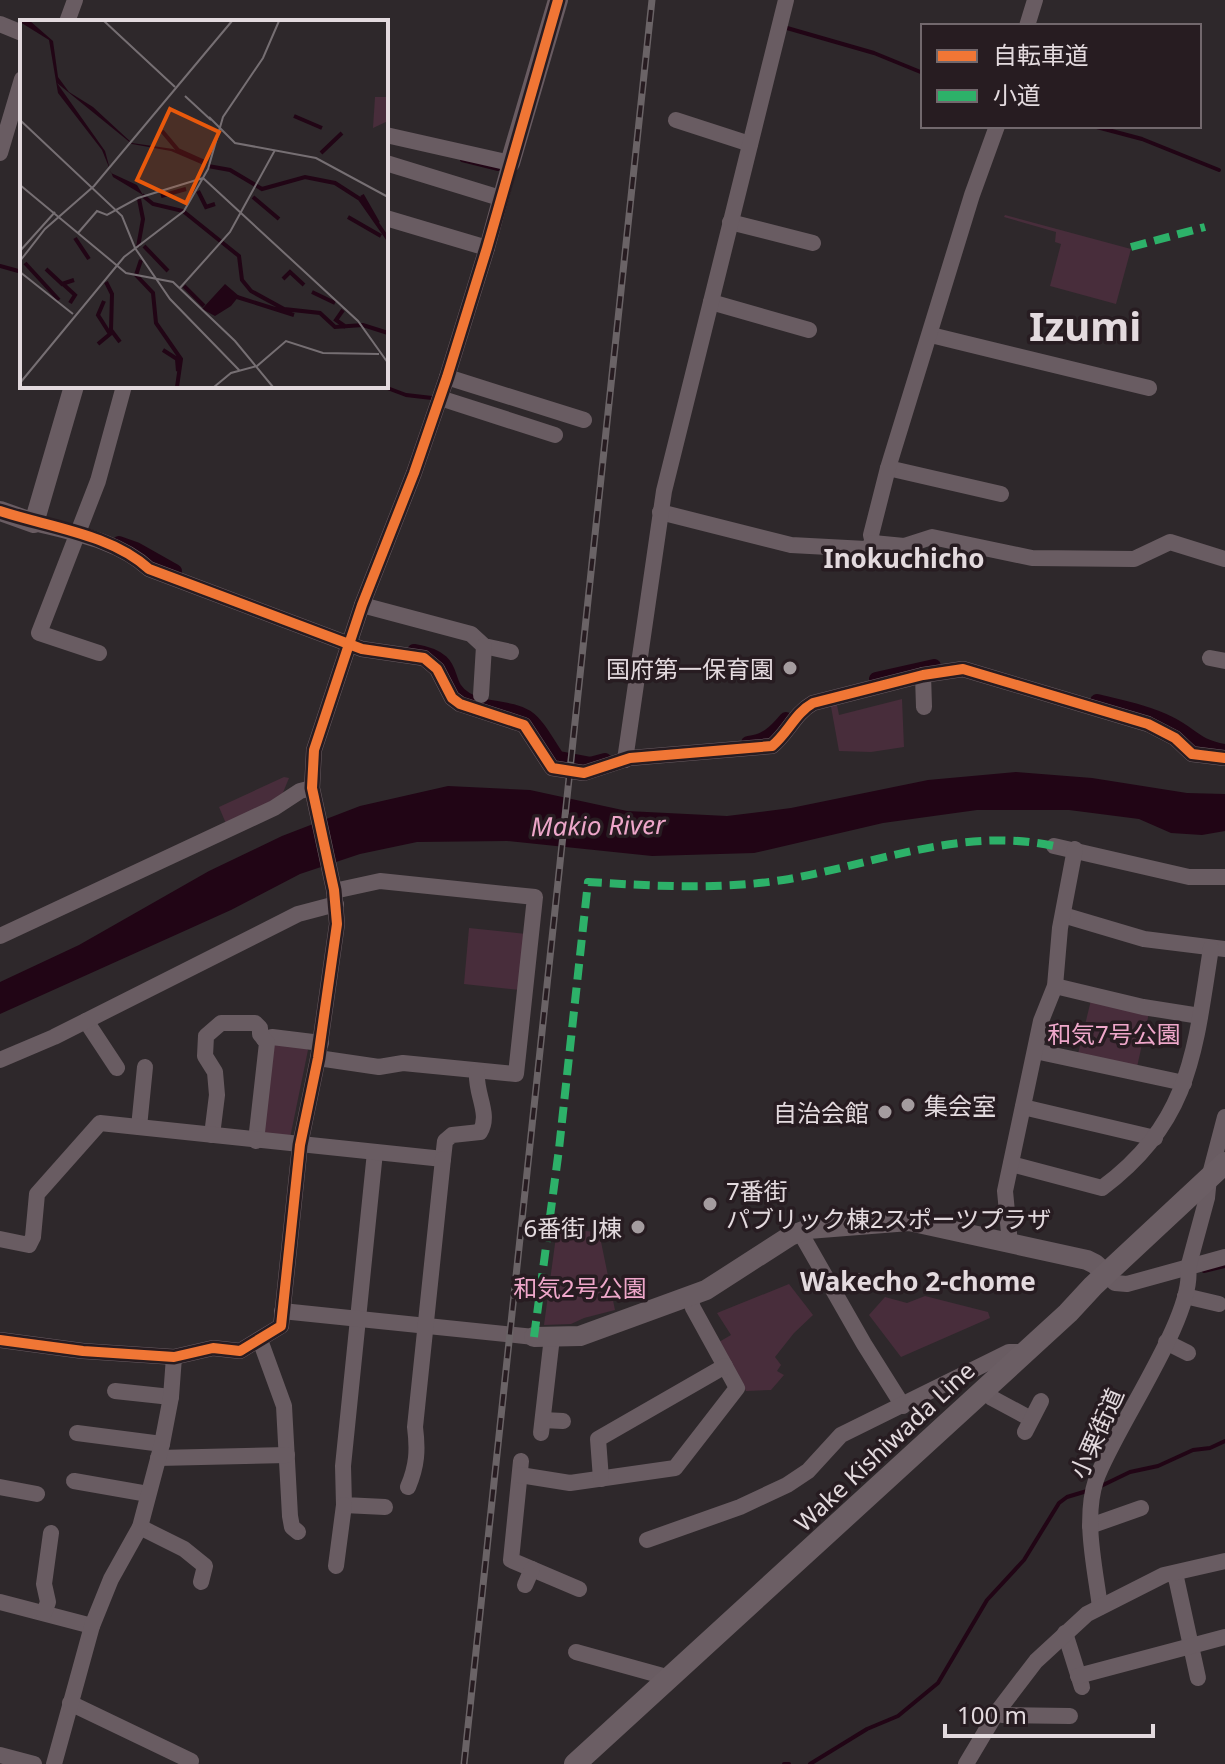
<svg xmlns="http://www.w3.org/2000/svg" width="1225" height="1764" font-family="'Noto Sans','Noto Sans JP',sans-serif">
<rect width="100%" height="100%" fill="#2e282b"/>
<g fill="#482d3b">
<path d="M1005,215L1131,249L1116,304L1050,286L1061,244L1055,242L1056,232L1004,217Z"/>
<path d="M902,699L904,747L871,752L839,751L830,701L836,700L839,715Z"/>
<path d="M284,777L289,778L282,795L227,826L219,807Z"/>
<path d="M469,928L526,934L520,990L464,984Z"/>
<path d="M1091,1000L1149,1013L1137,1067L1078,1054Z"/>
<path d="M275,1042L304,1046L308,1050L290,1138L266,1136L262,1131L271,1047Z"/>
<path d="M557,1229L599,1232L615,1310L584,1318L571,1324L544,1325Z"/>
<path d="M789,1284L813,1315L794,1333L775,1357L781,1365L777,1371L784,1375L771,1390L746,1391L719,1342L731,1335L717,1313Z"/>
<path d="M925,1296L988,1312L990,1318L901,1357L869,1315L885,1297L907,1303Z"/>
</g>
<path fill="#210515" d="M1016,772L1092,778L1187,793L1225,794V831L1202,835L1171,833L1139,819L1069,810H977L883,823L754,853L652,856L507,841L417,842L360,854L300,874L231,910L0,1014V982L79,945L209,871L282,836L360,806L448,786L530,790L627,811L727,816L791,808L928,780Z"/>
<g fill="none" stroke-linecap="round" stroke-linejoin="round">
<g stroke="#210515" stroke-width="4">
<path d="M787,28L874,53L923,73"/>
<path d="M1093,126L1142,139L1219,170"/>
<path d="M462,160L498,169"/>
<path d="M0,266L22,272"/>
<path d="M382,386L406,395L432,398"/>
<path d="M1204,1271L1225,1266"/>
<path d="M1101,1486L1130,1472L1158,1466L1193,1450L1210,1448L1225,1441"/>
<path d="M784,1764H789"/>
<path d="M810,1764L867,1729L898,1716L938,1683L987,1600L1024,1560L1059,1503L1067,1497L1087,1491"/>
</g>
<g stroke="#210515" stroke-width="14">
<path d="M119,543L136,549L175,571"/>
<path d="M414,651C463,659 439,683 466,699C484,710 509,706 527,717C539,725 549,746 558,758L590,764L605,760"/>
<path d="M876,679L934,666"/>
<path d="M1097,701C1121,707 1147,712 1169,723C1192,734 1195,746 1225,751"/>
<path d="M748,743C765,742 775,732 786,719"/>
</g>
<g stroke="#695c62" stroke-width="16">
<path d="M67,22L75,0"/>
<path d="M0,24L22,33"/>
<path d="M1027,26L1035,0"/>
<path d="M676,120L750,144"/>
<path d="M0,153L22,79"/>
<path d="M386,163L500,198"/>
<path d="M386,218L487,248"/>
<path d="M730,222L813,243"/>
<path d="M711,302L809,330"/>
<path d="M931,335L1149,388"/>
<path d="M447,377L584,420"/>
<path d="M440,398L555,435"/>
<path d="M888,468L1001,494"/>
<path d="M660,512L791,545L866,549L873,543L871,535L888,468L972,195L997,126"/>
<path d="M34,523C74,533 119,541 149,569L362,649L424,658L437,669L452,698L460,704L524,725L552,768L584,773L630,758L772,746C788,733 795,713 813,703L923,675L963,669L1148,724L1175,738L1192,754L1225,758"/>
<path d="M873,543L904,546L932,537L1032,558L1134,559L1170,542L1225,559"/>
<path d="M362,605L471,634L484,646L511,652"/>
<path d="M99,653L39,633L98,481L124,386"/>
<path d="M1210,658L1225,661"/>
<path d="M923,675L924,707"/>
<path d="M481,695L484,646"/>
<path d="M625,760L664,491L786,0"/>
<path d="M1054,846L1189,877H1225"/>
<path d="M1063,915L1144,939L1225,949"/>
<path d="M0,936L274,808L300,791L312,788"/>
<path d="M1055,986L1143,1007L1200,1016"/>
<path d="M86,1021L117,1068"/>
<path d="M264,1039L272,1037L321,1043"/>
<path d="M1035,1051L1184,1083"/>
<path d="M318,1058L379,1067L403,1063L516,1074L535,897L380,881L334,891"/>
<path d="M0,1060L54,1037L298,914L336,904"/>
<path d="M1023,1107L1155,1138"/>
<path d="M139,1127L145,1067"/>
<path d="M212,1135L217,1095L215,1072L205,1056L206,1036L221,1023H255L260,1028V1034L267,1043L256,1141"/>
<path d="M375,1152L343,1466L344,1505L385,1507"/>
<path d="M1011,1164L1102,1188C1191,1122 1195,1050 1211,948"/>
<path d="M800,1232L864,1344L903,1406"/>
<path d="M0,1239L29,1245L33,1237L37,1194L100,1123L443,1159L445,1141L452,1135L480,1132C491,1114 475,1094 477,1072"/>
<path d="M1010,1244L1005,1191L1041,1021L1055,986L1060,928L1075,849"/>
<path d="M1106,1274L1115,1283L1127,1284L1225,1257"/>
<path d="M829,1284L858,1281"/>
<path d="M1185,1296L1219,1304"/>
<path d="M282,1311L534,1337"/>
<path d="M0,1340L83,1351L174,1357L213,1348L240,1351L281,1326L300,1145L318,1058L337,924L334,890L312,788L314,750L362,605L414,473L447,377L487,248L510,163L386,135"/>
<path d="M260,1340L284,1406L290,1516L292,1527L298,1532"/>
<path d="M1166,1342L1188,1353"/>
<path d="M984,1390L992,1398L1031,1419"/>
<path d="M115,1391L171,1397"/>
<path d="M543,1420L563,1421"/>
<path d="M1025,1432L1041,1401"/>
<path d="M77,1433L162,1444"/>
<path d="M541,1433L552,1337"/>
<path d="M158,1458L287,1455"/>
<path d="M521,1461L511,1560L579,1589"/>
<path d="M520,1475L570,1483L675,1468L737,1388L693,1308L689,1296"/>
<path d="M601,1479L598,1439L725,1366"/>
<path d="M74,1481L148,1494"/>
<path d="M0,1487L37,1494"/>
<path d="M408,1487C417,1466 418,1450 415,1427L443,1159"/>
<path d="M1090,1526L1141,1508"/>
<path d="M140,1527L184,1549L205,1566L201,1582"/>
<path d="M647,1540L740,1507L787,1485L808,1471L841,1435L1009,1352H1024"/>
<path d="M336,1566L344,1505"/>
<path d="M1175,1573L1198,1678"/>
<path d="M525,1585L532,1569"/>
<path d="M0,1602L92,1626"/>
<path d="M1100,1607C1095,1567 1083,1519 1096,1480C1114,1429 1196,1315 1188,1268L1207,1198L1209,1178L1225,1117"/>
<path d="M44,1613L48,1602L44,1584L51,1533"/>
<path d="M1065,1633L1082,1687"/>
<path d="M576,1652L670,1678"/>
<path d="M1078,1676L1225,1637"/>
<path d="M70,1703L191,1761"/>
<path d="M997,1712L1002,1715L1070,1716"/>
<path d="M0,1755L34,1764"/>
<path d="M54,1764L92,1626L111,1579L140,1527L162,1444L171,1397L174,1357"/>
<path d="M966,1764L997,1712L1036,1661L1087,1614L1164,1575L1225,1561"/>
</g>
<g stroke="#695c62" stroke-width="20">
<path d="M510,163L558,0"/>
<path d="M0,511L34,523L74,386"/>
<path d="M534,1337L580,1336L706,1290L790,1236L808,1229L909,1221L1087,1260L1095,1264L1106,1274"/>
</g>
<path stroke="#6b5e64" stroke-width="22" d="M575,1764L1068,1313L1093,1286L1225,1163"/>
<defs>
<path id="rail" d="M464,1764L652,0"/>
</defs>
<use href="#rail" stroke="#6a6366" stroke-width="7"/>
<use href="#rail" stroke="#271c21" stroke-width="4" stroke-dasharray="12" stroke-linecap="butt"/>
<g stroke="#2db169" stroke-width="8" stroke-dasharray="16 8" stroke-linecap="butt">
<path d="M1131,247L1205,227"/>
<path d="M534,1337L559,1149L588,882C654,886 718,890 783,880C873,865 962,826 1054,846"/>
</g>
<defs>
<g id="cycleway">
<path d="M0,511C48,527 111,534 149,569L362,649L424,658L437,669L452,698L460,704L524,725L552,768L584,773L630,758L772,746C788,733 795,713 813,703L923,675L963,669L1148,724L1175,738L1192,754L1225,758"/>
<path d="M0,1340L83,1351L174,1357L213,1348L240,1351L281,1326L300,1145L318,1058L337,924L334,890L312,788L314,750L362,605L414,473L447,377L487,248L558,0"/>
</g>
</defs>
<use href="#cycleway" stroke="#271c21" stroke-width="15"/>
<use href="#cycleway" stroke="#f07635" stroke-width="10"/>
</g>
<g fill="#a49c9f" stroke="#271c21" stroke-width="3">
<circle cx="790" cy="668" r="8"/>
<circle cx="908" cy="1105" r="8"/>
<circle cx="885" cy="1112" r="8"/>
<circle cx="710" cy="1204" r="8"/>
<circle cx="638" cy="1227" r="8"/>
</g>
<g text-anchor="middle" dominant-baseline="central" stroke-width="7" stroke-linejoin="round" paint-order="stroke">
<g font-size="24" fill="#e3dade" stroke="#271c21" text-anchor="end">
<text x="774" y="668">国府第一保育園</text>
<text x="924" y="1105" text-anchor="start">集会室</text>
<text x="869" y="1112">自治会館</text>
<text x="726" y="1190" text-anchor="start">7番街<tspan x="726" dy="28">パブリック棟2スポーツプラザ</tspan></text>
<text x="622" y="1227">6番街 J棟</text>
</g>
<g font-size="24" fill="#efa7ca" stroke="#271c21">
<text x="1114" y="1033">和気7号公園</text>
<text x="580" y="1287">和気2号公園</text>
</g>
<g font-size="24" fill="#e3dade" stroke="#271c21">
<text transform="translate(1096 1433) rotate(-66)">小栗街道</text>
<text transform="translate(884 1446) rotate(-43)">Wake Kishiwada Line</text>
</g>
<g font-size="26" font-weight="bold" fill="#e3dade" stroke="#271c21">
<text x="904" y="558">Inokuchicho</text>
<text x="918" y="1281">Wakecho 2-chome</text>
</g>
<g font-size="26" font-style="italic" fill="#eea7ca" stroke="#271c21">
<text transform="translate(598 825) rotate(-1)">Makio River</text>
</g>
<g font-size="40" font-weight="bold" fill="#e3dade" stroke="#271c21">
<text x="1085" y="325">Izumi</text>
</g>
</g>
<g transform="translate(20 20)">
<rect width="368" height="368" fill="#2e282b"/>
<path d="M355,77H368V101L353,108Z" fill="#482d3b"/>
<path d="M10,1L33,21L38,57L49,72L73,87L112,123L153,129L176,139L186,146L151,131L112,124L37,63L85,131L91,153L117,165L123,175L93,157L82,130L38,73L29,20L0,2ZM205,264L219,276L211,286L195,296L182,289Z" fill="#210515"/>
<path fill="none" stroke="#210515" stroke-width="4" d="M274,96L302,108M142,111L158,130L187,143M301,133L322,113M188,146L210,150L242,169L285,157L315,163L340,179L368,219M178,171L186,187L195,184M122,175L133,184L163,191L219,236L222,260L231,271L264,289L300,293L315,307L343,305L368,313M342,175L358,203M141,176L166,169M233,177L259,199M328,197L361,216M55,218L69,239M124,226L148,251M118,227L123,199L119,179M121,240L116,255L133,273L136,303L161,339L157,367M5,243L39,280M26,249L42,264L54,260M263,259L270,252L284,265M86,262L92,274L91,310L100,322M43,264L55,275L50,283M164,266L184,286M292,272L315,283M217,277L274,295M323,290L316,300L326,307M78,324L90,314L78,295L84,281M143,330L157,339L158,351"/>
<path fill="none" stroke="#766f73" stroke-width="2" d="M84,1L155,67M165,76L191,100M189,97L215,123L296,138L368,177M0,100L102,196L115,228L150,279L220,351M183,158L338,301L368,343M0,165L106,253L153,262L215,321L253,367M58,213L77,191L87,195L118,178L183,158M0,231L35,192M0,241L25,209L74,166L212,1M0,252L53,294M159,269L210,212L255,130M0,363L104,237L164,191L188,149L203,97L243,38L259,1M194,367L211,353L237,346L266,321L303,333L359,334"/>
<path fill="#e8590c" fill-opacity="0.15" stroke="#e8590c" stroke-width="4" d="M150,89L199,112L166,183L117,160Z"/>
<rect width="368" height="368" fill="none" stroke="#e3dade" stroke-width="4"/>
</g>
<rect x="921" y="24" width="280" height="104" fill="#271c21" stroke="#72686d" stroke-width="2"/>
<rect x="937" y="50" width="40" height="12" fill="#f07635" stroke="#72686d" stroke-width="2"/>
<text x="993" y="64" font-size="24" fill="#e3dade">自転車道</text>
<rect x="937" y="90" width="40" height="12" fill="#2db169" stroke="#72686d" stroke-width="2"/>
<text x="993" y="104" font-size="24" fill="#e3dade">小道</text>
<path d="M945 1724v12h208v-12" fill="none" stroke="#e3dade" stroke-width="4"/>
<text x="957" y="1724" font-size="24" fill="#e3dade" stroke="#271c21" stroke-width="6" paint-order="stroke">100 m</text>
</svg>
